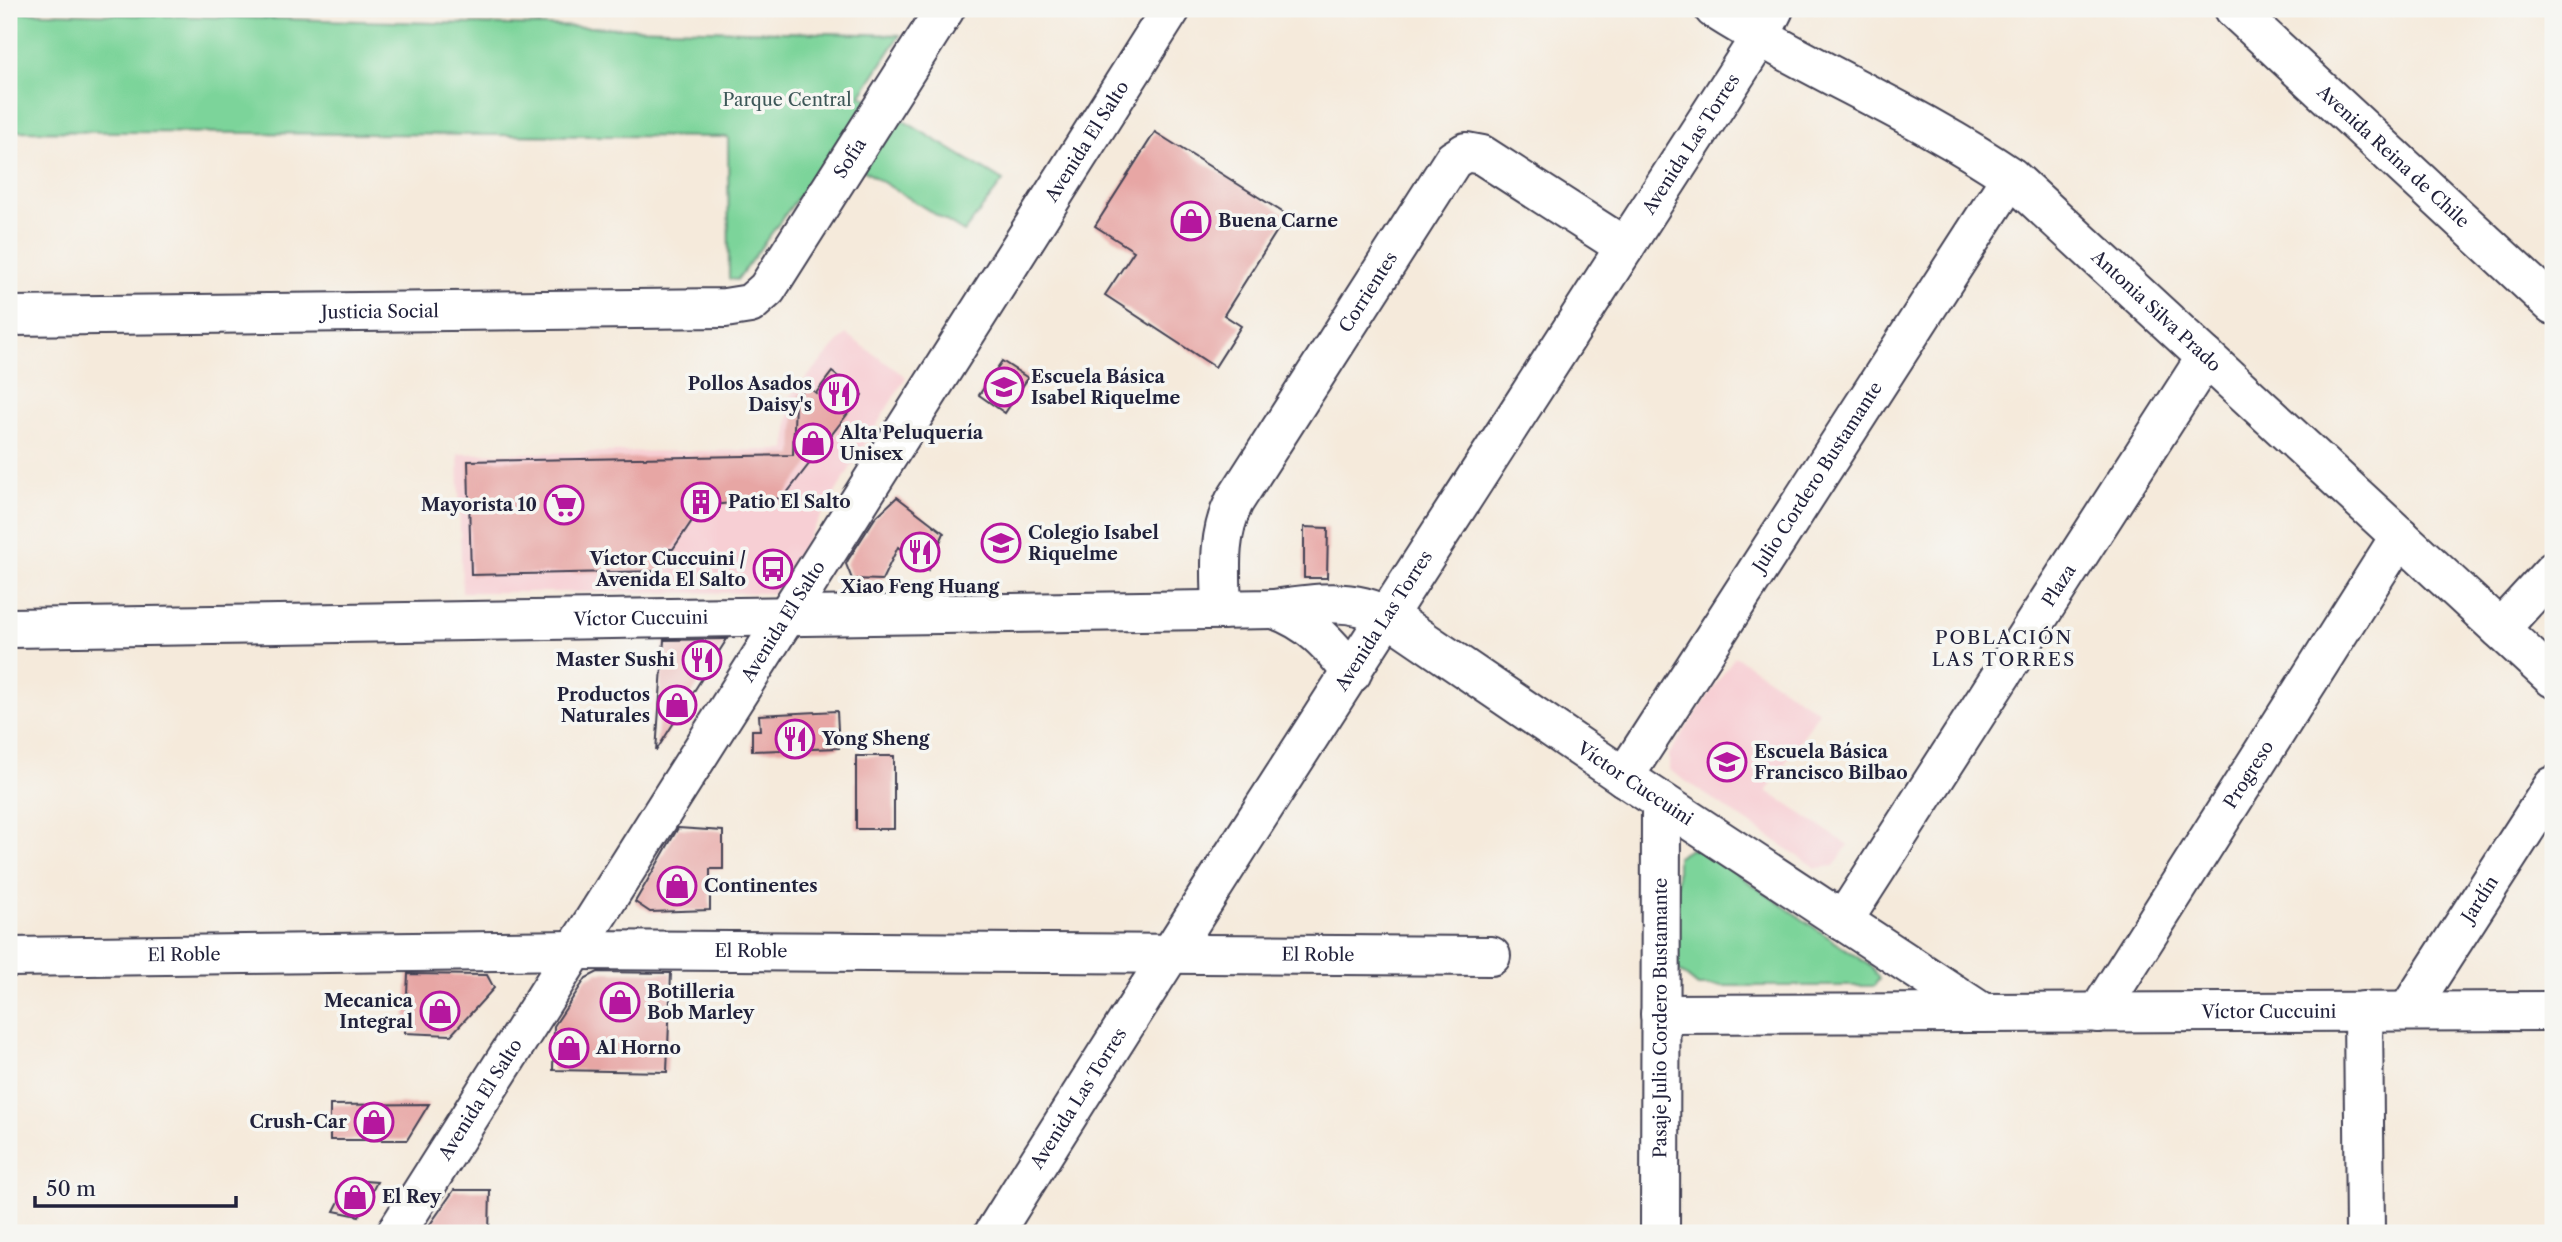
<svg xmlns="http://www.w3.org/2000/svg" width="2562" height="1242" font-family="'Libre Caslon Text',serif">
<rect width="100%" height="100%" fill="#f6f6f2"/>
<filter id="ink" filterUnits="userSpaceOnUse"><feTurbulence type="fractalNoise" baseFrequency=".0143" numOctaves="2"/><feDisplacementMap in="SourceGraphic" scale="14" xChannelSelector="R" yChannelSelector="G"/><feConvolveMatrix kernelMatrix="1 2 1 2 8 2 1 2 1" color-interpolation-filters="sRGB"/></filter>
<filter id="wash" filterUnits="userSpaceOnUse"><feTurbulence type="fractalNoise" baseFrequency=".00686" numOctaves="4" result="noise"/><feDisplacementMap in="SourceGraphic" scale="28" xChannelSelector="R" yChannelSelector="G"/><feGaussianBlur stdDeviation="1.57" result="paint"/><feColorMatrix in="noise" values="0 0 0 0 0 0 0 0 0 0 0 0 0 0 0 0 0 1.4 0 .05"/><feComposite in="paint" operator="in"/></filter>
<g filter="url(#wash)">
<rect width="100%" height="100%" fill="#f5eadb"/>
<g fill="#f7cfd4">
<path d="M846,334L906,377L774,593L462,592L458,454L786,450L791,395Z"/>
<path d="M1735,656L1819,712L1767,791L1848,845L1834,866L1816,868L1669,770V754Z"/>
</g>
<g fill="#7bd49a" stroke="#4e7b6a" stroke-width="2">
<path d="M9,12L900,35L861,95L1003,181L964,232L832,151L737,280L729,279L728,137L9,131Z"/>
<path d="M1690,849L1704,851L1870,966L1879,979L1874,986H1698L1677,969V857Z"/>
</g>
<g id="blocks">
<g fill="#e7a6a4">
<path d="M1155,132L1287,215L1224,315L1241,326L1215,367L1105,295L1134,251L1095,226Z"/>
<path d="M1002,361L1028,378L1005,413L979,395Z"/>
<path d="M832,372L862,395L783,498L702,506L673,549H660V571L471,575L468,461L793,455L795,401L806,385L816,393Z"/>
<path d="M897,497L944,533L928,570L898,547L882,580L852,579L846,564L848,560L875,518Z"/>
<path d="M1304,527L1328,528L1327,578H1304Z"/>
<path d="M724,639H727L656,751L664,640Z"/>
<path d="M837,711L839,748L752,751V730H760L759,715Z"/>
<rect x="856" y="756" width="38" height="73"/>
<path d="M678,828L723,831V869H710V910L650,912L635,902Z"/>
<path d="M598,972L671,973L667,1072L553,1070L554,1026L586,978Z"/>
<path d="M408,974L487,975L494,988L451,1035L405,1033Z"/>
<path d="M429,1104L407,1140H330V1105Z"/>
<path d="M350,1180L377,1182L359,1216L334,1211Z"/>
<path d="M454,1190H490L489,1233H424Z"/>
</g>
</g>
</g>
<g filter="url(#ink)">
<use href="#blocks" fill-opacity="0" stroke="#424053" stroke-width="2"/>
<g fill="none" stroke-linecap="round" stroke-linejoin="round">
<defs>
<g id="minor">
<path id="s1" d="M1714,9C1810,70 1917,113 2011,177L2553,678"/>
<path id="s2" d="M2234,9L2553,305"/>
<path id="s3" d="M9,316L725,308L750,304L767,289L945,9"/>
<path d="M1274,609C1310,622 1329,643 1352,673"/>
<path id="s4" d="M1222,610C1221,572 1217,537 1234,502L1453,160L1466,152L1482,155L1625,247"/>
<path id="s5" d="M9,628L1274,609C1314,603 1352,597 1389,617L1624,777L1983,1013"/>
<path d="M2500,629L2553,571"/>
<path id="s6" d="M1624,777L2011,177"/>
<path id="s7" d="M1843,921L2206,357"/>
<path id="s8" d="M9,957L574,950L1491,956"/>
<path d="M2363,1011L2365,1233"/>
<path id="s9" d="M2408,1011L2553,786"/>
<path id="s10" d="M2098,1013L2400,536"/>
<path id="s11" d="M1660,1014L2553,1011"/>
<path id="s12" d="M994,1233C1245,832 1504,436 1760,37L1774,9"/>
<path id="s13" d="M1660,1233L1661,802"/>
</g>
<g id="major">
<path id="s14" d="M396,1233L1171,9"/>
</g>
</defs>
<use href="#minor" stroke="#424053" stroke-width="42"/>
<use href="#major" stroke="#424053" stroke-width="42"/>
<use href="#minor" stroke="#fff" stroke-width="38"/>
<use href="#major" stroke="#fff" stroke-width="38"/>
</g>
</g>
<defs>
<symbol id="shop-ring" viewBox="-11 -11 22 22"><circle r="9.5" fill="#f6f6f2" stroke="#b5179e" stroke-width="1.5"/><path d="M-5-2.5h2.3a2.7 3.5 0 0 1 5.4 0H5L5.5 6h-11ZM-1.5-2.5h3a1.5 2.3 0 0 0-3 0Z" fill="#b5179e"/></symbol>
<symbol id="school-ring" viewBox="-11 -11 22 22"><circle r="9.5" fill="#f6f6f2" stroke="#b5179e" stroke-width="1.5"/><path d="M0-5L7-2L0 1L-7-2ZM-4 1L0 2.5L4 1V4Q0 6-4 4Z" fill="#b5179e"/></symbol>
<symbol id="restaurant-ring" viewBox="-11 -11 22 22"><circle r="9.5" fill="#f6f6f2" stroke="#b5179e" stroke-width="1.5"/><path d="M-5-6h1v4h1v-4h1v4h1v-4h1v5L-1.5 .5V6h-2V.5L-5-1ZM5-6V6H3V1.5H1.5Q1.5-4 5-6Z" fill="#b5179e"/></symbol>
<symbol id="building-ring" viewBox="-11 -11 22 22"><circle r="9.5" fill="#f6f6f2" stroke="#b5179e" stroke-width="1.5"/><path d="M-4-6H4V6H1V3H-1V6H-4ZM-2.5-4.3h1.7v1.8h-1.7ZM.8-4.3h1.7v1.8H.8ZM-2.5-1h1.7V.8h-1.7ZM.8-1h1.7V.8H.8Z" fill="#b5179e"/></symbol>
<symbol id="supermarket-ring" viewBox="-11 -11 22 22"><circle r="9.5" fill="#f6f6f2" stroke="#b5179e" stroke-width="1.5"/><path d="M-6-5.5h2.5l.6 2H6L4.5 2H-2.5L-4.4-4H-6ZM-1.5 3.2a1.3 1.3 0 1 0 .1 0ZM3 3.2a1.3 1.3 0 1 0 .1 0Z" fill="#b5179e"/></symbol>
<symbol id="bus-ring" viewBox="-11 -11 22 22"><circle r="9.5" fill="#f6f6f2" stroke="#b5179e" stroke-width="1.5"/><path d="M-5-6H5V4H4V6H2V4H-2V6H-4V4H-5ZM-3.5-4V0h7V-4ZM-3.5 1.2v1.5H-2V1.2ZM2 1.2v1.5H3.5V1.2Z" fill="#b5179e"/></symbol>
</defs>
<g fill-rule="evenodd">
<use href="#shop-ring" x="1169" y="199" width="44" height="44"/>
<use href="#school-ring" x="982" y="365" width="44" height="44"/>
<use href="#restaurant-ring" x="817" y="372" width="44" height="44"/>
<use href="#shop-ring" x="791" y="421" width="44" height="44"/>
<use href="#building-ring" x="679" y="480" width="44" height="44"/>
<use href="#supermarket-ring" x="542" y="483" width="44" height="44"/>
<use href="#school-ring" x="979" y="521" width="44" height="44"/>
<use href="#restaurant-ring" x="898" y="530" width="44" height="44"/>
<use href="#bus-ring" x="751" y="547" width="44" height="44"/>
<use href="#restaurant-ring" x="680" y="638" width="44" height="44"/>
<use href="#shop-ring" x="655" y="683" width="44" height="44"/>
<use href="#restaurant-ring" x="773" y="717" width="44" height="44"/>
<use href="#school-ring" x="1705" y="740" width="44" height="44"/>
<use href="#shop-ring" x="655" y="864" width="44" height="44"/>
<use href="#shop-ring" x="598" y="980" width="44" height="44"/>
<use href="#shop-ring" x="418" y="989" width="44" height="44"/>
<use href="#shop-ring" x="547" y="1026" width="44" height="44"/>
<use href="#shop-ring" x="352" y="1100" width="44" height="44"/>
<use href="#shop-ring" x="333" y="1175" width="44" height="44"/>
</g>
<g text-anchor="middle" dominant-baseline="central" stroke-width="7" stroke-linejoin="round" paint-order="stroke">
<g font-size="18" fill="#3d5758" stroke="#f6f6f2">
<text x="787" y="100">Parque Central</text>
</g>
<g font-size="18" fill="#22223b" stroke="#f6f6f2">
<text stroke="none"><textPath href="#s14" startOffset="1292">Avenida El Salto</textPath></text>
<text stroke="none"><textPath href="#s12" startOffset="1293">Avenida Las Torres</textPath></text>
<text stroke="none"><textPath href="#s2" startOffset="217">Avenida Reina de Chile</textPath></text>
<text stroke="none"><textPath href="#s3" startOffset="919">Sofía</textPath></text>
<text stroke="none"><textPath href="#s4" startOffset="359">Corrientes</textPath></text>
<text stroke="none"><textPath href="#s1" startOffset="539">Antonia Silva Prado</textPath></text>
<text stroke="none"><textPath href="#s3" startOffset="371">Justicia Social</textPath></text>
<text stroke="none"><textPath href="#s6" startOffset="357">Julio Cordero Bustamante</textPath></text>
<text stroke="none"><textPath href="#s7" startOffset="399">Plaza</textPath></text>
<text stroke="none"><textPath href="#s5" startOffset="632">Víctor Cuccuini</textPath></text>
<text stroke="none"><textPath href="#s14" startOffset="724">Avenida El Salto</textPath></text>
<text stroke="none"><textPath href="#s12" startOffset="726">Avenida Las Torres</textPath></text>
<text stroke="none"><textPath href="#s10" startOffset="282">Progreso</textPath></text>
<text stroke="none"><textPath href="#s5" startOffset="1680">Víctor Cuccuini</textPath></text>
<text stroke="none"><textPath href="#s9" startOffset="133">Jardín</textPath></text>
<text stroke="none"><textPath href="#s8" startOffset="742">El Roble</textPath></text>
<text stroke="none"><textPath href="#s8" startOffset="175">El Roble</textPath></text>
<text stroke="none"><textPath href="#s8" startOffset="1309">El Roble</textPath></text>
<text stroke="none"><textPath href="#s11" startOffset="609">Víctor Cuccuini</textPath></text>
<text stroke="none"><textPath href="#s13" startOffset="215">Pasaje Julio Cordero Bustamante</textPath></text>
<text stroke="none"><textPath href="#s12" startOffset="159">Avenida Las Torres</textPath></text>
<text stroke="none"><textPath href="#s14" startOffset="158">Avenida El Salto</textPath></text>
</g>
<g font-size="18" font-weight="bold" fill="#22223b" stroke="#f6f6f2" text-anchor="start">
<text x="1218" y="221">Buena Carne</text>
<text x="1031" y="377">Escuela Básica<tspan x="1031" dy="21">Isabel Riquelme</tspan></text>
<text x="812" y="384" text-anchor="end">Pollos Asados<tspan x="812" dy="21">Daisy's</tspan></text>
<text x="840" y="433">Alta Peluquería<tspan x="840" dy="21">Unisex</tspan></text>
<text x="728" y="502">Patio El Salto</text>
<text x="537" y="505" text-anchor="end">Mayorista 10</text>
<text x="1028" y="533">Colegio Isabel<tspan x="1028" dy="21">Riquelme</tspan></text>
<text x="746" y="559" text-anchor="end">Víctor Cuccuini /<tspan x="746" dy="21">Avenida El Salto</tspan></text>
<text x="920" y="587" text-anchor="middle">Xiao Feng Huang</text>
<text x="675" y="660" text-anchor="end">Master Sushi</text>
<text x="650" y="695" text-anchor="end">Productos<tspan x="650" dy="21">Naturales</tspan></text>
<text x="822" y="739">Yong Sheng</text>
<text x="1754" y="752">Escuela Básica<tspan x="1754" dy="21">Francisco Bilbao</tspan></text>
<text x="704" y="886">Continentes</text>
<text x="647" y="992">Botilleria<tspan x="647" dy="21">Bob Marley</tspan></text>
<text x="413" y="1001" text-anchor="end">Mecanica<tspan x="413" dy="21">Integral</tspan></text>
<text x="596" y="1048">Al Horno</text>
<text x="347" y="1122" text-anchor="end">Crush-Car</text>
<text x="382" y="1197">El Rey</text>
</g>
<g font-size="19" letter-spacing="2" fill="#22223b" stroke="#f6f6f2">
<text x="2004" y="637">POBLACIÓN<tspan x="2004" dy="22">LAS TORRES</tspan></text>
</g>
</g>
<rect width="2562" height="1242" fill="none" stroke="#f6f6f2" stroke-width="35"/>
<path d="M35 1196v10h201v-10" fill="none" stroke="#22223b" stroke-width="3.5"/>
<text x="46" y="1196" font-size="21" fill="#22223b" stroke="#f6f6f2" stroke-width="5" paint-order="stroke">50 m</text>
</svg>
